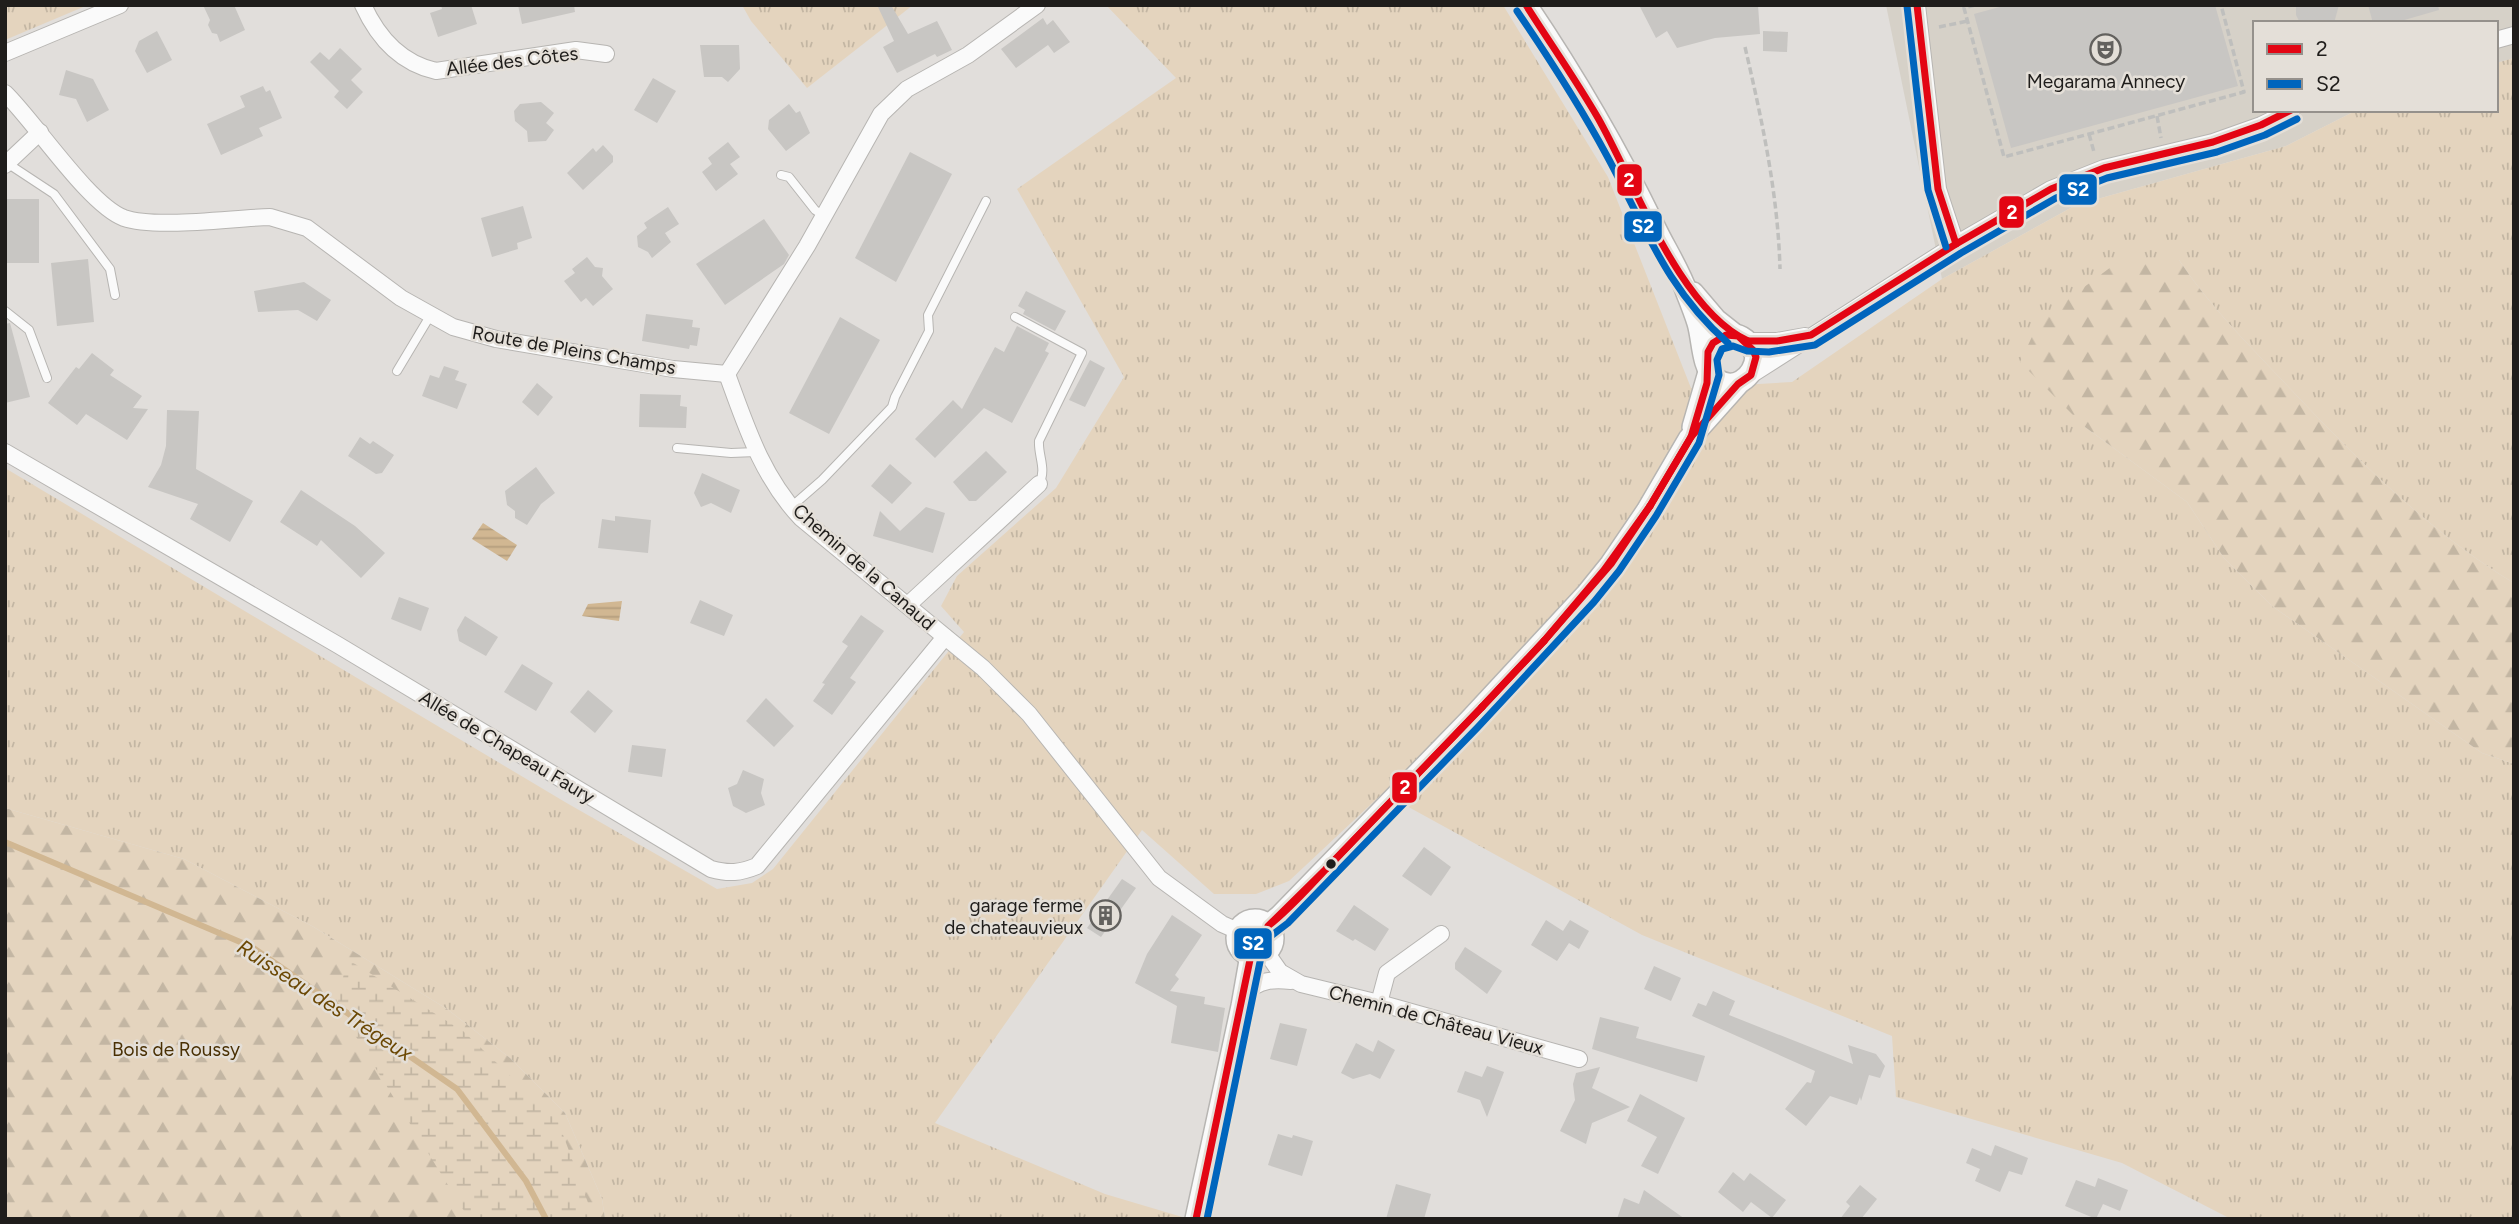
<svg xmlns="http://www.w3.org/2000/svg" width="2519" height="1224" font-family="Figtree,sans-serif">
<defs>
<pattern id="grass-tufts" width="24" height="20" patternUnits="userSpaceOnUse" patternTransform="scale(1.75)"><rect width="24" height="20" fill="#e4d4be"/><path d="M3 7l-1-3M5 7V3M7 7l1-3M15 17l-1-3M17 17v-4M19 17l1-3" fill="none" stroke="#c3b6a3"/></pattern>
<pattern id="forest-firs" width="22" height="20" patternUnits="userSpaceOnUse" patternTransform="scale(1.75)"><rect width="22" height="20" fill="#e4d4be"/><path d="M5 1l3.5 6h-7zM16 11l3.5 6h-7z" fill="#c3b6a3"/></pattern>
<pattern id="wetland-marsh" width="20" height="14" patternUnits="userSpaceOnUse" patternTransform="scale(1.75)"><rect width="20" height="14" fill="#e4d4be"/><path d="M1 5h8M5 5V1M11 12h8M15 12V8" fill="none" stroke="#c3b6a3"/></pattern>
<pattern id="water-rules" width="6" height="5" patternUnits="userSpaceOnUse" patternTransform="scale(1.75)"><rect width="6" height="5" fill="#d1b792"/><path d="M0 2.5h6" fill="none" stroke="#b39d7d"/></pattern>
</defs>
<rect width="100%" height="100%" fill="#e1dedb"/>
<path fill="#d6d1c8" d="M1886,5H2514V58L2496,63V23H2255V110H2357L2286,146L2076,205L1942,279Z"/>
<g fill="url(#grass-tufts)">
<path d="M5,5H88L5,40Z"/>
<path d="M742,5H913L807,88L751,21Z"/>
<path d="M1106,5H1503L1608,177L1691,388L1792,382L1942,279L2076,205L2286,146L2357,110H2496V63L2514,58V583C2426,530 2353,455 2283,381C2246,342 2208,304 2179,260L2085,427L2187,502L2224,558L2272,606L2482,753L2514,764V1219H2231L2122,1163L1896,1097L1892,1036L1642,935L1383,793L1289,881L1256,894H1214L1142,830L935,1123L1105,1194L1189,1219H605L602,1199L565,1113L510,1058L447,1009L312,926L184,859L5,808V468L565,802L717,889L752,883L773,869L964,632L941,606L957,576L1056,488L1124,377L1017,189L1176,78Z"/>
</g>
<g fill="url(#forest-firs)">
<path d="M2179,260C2208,304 2246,342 2283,381C2353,455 2426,530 2514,583V764L2482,753L2272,606L2224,558L2187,502L2085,427L2020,362L2040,320L2111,267Z"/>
<path d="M5,808L184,859L312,926L447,1009L510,1058L565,1113L602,1199L605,1219H5Z"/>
</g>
<path fill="url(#wetland-marsh)" d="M347,959L463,1031L558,1121L594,1219H469L337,1006Z"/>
<g fill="url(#water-rules)">
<path d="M483,523L517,545L507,561L472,539Z"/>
<path d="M622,601L619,621L582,616L588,604Z"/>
</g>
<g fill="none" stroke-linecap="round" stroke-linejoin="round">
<path stroke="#d1b792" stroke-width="6" d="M5,842L252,947L457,1089L526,1181L546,1219"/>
</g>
<g fill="#c8c6c3">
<path d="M203,5H234L245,30L220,42L217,34L212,33L208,25L210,20Z"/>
<path d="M441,5H471L477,24L438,37L430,13L442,9Z"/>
<path d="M518,5H574L575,12L522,24Z"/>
<path d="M881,5H891L908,34L937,21L952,50L937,57L935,54L897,73L883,47L894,41L878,7Z"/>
<path d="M1639,5H1758L1760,34L1715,38L1677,48L1667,31L1656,38Z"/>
<path d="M2007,5H2215L2238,86L2011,148L1974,14Z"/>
<path d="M2296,5H2339L2334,23H2300L2296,15Z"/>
<path d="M2368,5H2438L2439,10L2394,23H2373Z"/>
<path d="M1043,18L1047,25L1053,20L1070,42L1054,53L1048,45L1016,68L1001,49Z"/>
<path d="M157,31L172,60L147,73L135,51L139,41Z"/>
<path d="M1763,31L1788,32L1787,52L1763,51Z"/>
<path d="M700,45H739L740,69L728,82L722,77H704Z"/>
<path d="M340,48L362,69L351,80L363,92L347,109L334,97L339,91L310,62L320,52L329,60Z"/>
<path d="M66,70L93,79L109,110L87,122L76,99L59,95Z"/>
<path d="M653,78L676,91L657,123L634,110Z"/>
<path d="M263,86L266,92L270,90L282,118L259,128L263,136L221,155L207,124L245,107L240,96Z"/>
<path d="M541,102L554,113L546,123L554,130L546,141L528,142L527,131L515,121L514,111L520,104Z"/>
<path d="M789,104L796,113L800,111L810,133L786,151L768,129L769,120Z"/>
<path d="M728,142L740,157L730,164L738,174L716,191L702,172L712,164L708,158Z"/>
<path d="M603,145L613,156V162L583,190L567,173L593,148L596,152Z"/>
<path d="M910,152L952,174L896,282L855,258Z"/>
<rect x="5" y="199" width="34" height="64"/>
<path d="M523,206L532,238L517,243L518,249L492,257L481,218Z"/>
<path d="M668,207L679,224L665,233L671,242L652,258L648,252L638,247L637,236L647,228L644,223Z"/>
<path d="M764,219L789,255L784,264L725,305L696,264Z"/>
<path d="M587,257L595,267L603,268L602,276L613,289L593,306L586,298L581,302L564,281L575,273L572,269Z"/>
<path d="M88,259L94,322L57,326L51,263Z"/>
<path d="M304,282L331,300L317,321L298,310L258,312L254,291Z"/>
<path d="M1026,291L1066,311L1055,331L1023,314L1025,310L1018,306Z"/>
<path d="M646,314L693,320L692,327L700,328L697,346L690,345L689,349L642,341Z"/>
<path d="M840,317L880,340L829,434L789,413Z"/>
<path d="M10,323L30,397L5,403V324Z"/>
<path d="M1017,326L1049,343L1045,351L1049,353L1012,423L984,408L935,458L915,439L953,400L962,409L995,347L1004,352Z"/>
<path d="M92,353L114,370L110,375L142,396L133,408L148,409L127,440L86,414L77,425L48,403L76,367L79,369Z"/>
<path d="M1090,360L1105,368L1085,407L1069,400Z"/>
<path d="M444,366L459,371L455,380L467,384L457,409L422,396L430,375L439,378Z"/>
<path d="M537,383L553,397L538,416L522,402Z"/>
<path d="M640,394L681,395L680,406L687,407L686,428L639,427Z"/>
<path d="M167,410L199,411L196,469L253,501L230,542L190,519L198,504L148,487L161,465L166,446Z"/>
<path d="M360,437L370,444L373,441L394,455L382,473L376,474L348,456Z"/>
<path d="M986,451L1007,472L976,501H969L953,482Z"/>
<path d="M890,464L912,483L892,504L871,486Z"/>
<path d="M536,467L555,493L541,504L527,525L515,518V511L507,505L505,491Z"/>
<path d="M702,473L740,490L731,513L711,503L701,507L694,493Z"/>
<path d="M301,490L355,526L385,553L361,578L321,540L317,546L280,522Z"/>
<path d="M926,507L945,513L933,553L873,536L880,511L900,531Z"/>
<path d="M615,516L651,520L648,553L598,548L602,519L615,521Z"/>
<path d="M399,597L429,608L421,631L391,619Z"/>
<path d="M700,600L733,615L724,636L690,623Z"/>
<path d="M861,615L884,631L850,678L856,682L832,715L813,701L825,684L822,683L848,646L842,642Z"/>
<path d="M465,616L498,637L486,656L459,641L457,630Z"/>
<path d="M522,664L553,683L536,711L504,692Z"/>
<path d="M588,690L613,711L595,733L570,712Z"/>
<path d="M766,698L794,726L774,747L746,721Z"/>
<path d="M632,745L666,749L662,777L628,772Z"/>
<path d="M743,770L764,779L761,793L765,805L746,813L733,806L728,788L737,784Z"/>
<path d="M1424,847L1451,867L1431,896L1402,876Z"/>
<path d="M1122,879L1136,888L1101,937L1087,928Z"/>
<path d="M1354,905L1389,929L1375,951L1355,939L1353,941L1336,931Z"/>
<path d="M1172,915L1202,935L1175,975L1179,979L1170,991L1205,997L1204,1004L1225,1008L1218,1052L1171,1043L1177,1006L1135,983L1147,954Z"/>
<path d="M1546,920L1563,931L1570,920L1589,931L1579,949L1569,943L1557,961L1531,945Z"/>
<path d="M1465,947L1502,971L1487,994L1455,969V963Z"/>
<path d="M1654,966L1681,978L1671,1001L1644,989Z"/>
<path d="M1713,991L1735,1001L1729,1015L1853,1064L1848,1045L1876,1054L1885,1066L1880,1078L1869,1075L1861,1101L1860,1097L1857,1105L1830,1096L1806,1126L1785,1109L1807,1082L1811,1083L1815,1071L1692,1016L1698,1003L1706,1006Z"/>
<path d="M1600,1017L1639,1027L1636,1038L1705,1056L1697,1082L1592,1049Z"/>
<path d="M1280,1023L1307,1029L1297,1066L1270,1059Z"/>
<path d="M1378,1040L1395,1050L1380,1079L1370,1074L1353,1079L1341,1073L1356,1043L1373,1052Z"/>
<path d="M1487,1066L1504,1072L1487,1117L1480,1100L1457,1092L1465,1071L1482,1077Z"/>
<path d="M1600,1067L1592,1088L1630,1107L1592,1123L1586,1144L1560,1131L1575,1100L1573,1084L1576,1073Z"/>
<path d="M1640,1094L1685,1118L1658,1174L1641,1166L1657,1137L1627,1121Z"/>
<path d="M1278,1134L1292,1138L1293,1135L1313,1141L1302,1176L1268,1165Z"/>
<path d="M1995,1145L2028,1158L2022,1175L2009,1171L2000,1192L1975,1181L1980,1169L1966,1163L1972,1148L1991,1156Z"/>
<path d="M1733,1172L1744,1181L1750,1173L1786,1200L1772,1218L1751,1202L1743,1212L1718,1192Z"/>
<path d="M2098,1178L2128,1190L2120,1211L2103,1204L2096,1219L2065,1206L2076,1180L2095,1187Z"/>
<path d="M1396,1184L1431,1194L1424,1219H1386Z"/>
<path d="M1860,1185L1877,1199L1861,1219H1840L1850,1206L1846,1202Z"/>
<path d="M1644,1190L1685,1219H1617L1624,1198L1639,1204Z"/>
</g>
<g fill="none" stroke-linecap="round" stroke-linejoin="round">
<defs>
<g id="service">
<path d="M7,163L54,194L110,269L115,295"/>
<path d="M781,175L789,177L815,210L824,216"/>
<path d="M5,311L29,330L47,378"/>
<path d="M1015,317L1082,353L1039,441C1038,456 1047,469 1039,484"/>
<path d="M397,371L430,316"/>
<path d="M677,448L731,453L756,452"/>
<path d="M791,507L822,480L892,407L895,397L929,331L928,315L986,201"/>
</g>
<g id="minor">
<path d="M363,5C378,38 400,63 436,71L576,50L606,54"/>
<path d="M1037,5L968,55L907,89L881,114L807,246L727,374C746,426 762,477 801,518L983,668L1029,714L1159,878L1222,924L1238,931"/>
<path d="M1917,5L1938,189L1956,244"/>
<path d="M2496,40L2514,35"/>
<path d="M5,53L120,5"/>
<path d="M5,93C35,122 89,205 124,218C156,229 232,218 270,217L307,228L401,298L453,327L496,339L673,369L727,374"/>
<path d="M5,165L40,132"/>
<path d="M1748,341H1777L1805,336"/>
<path d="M1751,375L1956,244L2051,189L2104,168L2213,142L2261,125L2292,110"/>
<path d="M5,452L338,645L711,869C729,874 740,873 757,866L945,637"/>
<path d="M909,604L1039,484"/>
<path d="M1266,952L1280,972L1301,984L1379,1003L1579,1059"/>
<path d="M1245,993C1260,980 1272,979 1291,981"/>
<path d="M1379,1003L1387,973L1441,934"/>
</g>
<g id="tertiary">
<path d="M1526,5C1574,76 1617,150 1654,226C1665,249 1679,270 1687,293C1691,303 1695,313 1698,323C1703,340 1702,367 1715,378C1733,394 1754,377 1756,357C1747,326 1713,328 1706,360"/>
<path d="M1693,293L1716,320L1735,335"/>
<path d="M1693,427L1709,372"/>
<circle cx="1255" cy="938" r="18"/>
<path d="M1268,926L1280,916L1470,720L1586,595L1611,564L1647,511L1689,439L1738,384"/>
<path d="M1196,1219L1242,1006L1251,955"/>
</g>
</defs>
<use href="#service" stroke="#b7b5b2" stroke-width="10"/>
<use href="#minor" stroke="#b7b5b2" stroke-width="18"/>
<use href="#tertiary" stroke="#b7b5b2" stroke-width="24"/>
<g stroke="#bfbfbd" stroke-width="3.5" stroke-dasharray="7 3.5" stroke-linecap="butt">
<path d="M1975,5L1964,8L2004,157L2244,92L2221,5"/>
<path d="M1939,27L1968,21"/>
<path d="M1745,47C1762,120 1778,194 1780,269"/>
<path d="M2157,116L2161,138"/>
<path d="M2089,134L2094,152"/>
</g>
<use href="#service" stroke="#fafafa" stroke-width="8"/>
<use href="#minor" stroke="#fafafa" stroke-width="16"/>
<use href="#tertiary" stroke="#fafafa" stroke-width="21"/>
<defs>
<g id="bus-1">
<path d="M1526,5C1550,43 1576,80 1598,118C1635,183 1679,309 1748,341"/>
<path d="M1917,5L1938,189L1956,244"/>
<path d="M1726,335L1738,336L1753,350L1756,357L1751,375L1738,384L1691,437L1707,383L1708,352L1713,343Z"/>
<path d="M1748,341H1777L1811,335L1956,244L2051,189L2104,168L2213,142L2261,125L2291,110"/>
<path d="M1650,506L1691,437"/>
<path d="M1650,506L1691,437"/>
<path d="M1544,641L1604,570L1650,506"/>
<path d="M1544,641L1611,564L1650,506"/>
<path d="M1482,707L1544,641"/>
<path d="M1482,707L1544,641"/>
<path d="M1327,868C1308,888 1290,909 1268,926Z"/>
<path d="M1327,868L1482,707"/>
<path d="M1327,868L1482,707"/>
<path d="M1196,1219L1251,955"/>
</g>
<g id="bus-2">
<path d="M1907,6L1928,190L1946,247"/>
<path d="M1517,11C1549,58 1580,106 1607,156C1645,226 1666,289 1728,343"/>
<path d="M1207,1219L1261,957C1261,946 1248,945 1249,934L1256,932L1271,936L1288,923L1478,727L1594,602L1619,571L1656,516L1699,443L1719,375L1717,360L1722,349L1733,346L1747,351L1769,352L1815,345L1961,253L2056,198L2107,178L2217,152L2265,135L2297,119"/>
</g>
</defs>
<use href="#bus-1" stroke="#e4dfd8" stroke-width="12"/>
<use href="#bus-2" stroke="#e4dfd8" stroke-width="12"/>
<use href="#bus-1" stroke="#e30513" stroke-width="7"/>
<use href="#bus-2" stroke="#0065bd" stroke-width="7"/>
</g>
<defs>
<symbol id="theatre-ring" viewBox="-11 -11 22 22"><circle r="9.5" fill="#e4dfd8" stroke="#63615e" stroke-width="1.5"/><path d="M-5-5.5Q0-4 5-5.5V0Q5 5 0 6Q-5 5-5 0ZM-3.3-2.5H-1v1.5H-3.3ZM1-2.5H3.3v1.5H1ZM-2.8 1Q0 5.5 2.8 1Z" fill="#63615e"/></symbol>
<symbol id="building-ring" viewBox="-11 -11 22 22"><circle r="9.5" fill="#e4dfd8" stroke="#63615e" stroke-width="1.5"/><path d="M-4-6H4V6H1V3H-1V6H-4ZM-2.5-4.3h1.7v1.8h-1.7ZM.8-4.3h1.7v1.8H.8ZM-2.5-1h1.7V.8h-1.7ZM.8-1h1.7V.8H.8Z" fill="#63615e"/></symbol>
</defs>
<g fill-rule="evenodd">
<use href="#theatre-ring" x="2088" y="32" width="35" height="35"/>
<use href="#building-ring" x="1088" y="898" width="35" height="35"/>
</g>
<circle fill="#1f1d1b" stroke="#e4dfd8" stroke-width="2.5" cx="1331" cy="864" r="6"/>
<g text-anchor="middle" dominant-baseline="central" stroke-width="5" stroke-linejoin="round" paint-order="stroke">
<g font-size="19" fill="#1f1d1b" stroke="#e4dfd8">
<text transform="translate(512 61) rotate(-7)">Allée des Côtes</text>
<text transform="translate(574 350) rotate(10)">Route de Pleins Champs</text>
<text transform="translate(864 567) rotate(41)">Chemin de la Canaud</text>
<text transform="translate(507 747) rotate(31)">Allée de Chapeau Faury</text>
<text transform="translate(1436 1020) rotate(15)">Chemin de Château Vieux</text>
</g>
<g font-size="19" fill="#1f1d1b" stroke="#e4dfd8">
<text x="2106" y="81">Megarama Annecy</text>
<text x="1083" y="905" text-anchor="end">garage ferme<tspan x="1083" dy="22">de chateauvieux</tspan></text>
</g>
<g font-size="19" fill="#493004" stroke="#e4dfd8">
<text x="176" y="1049">Bois de Roussy</text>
</g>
<g font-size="21" font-style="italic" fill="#6b4804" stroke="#e4dfd8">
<text transform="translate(325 1000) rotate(33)">Ruisseau des Trégeux</text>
</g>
</g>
<g stroke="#e4dfd8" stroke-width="2.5">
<rect x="1616" y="163" width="27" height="34" rx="7" fill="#e30513"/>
<rect x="2058" y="173" width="40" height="33" rx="7" fill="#0065bd"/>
<rect x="1998" y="195" width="27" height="34" rx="7" fill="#e30513"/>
<rect x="1623" y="210" width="40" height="33" rx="7" fill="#0065bd"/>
<rect x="1391" y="771" width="27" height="33" rx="7" fill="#e30513"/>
<rect x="1233" y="927" width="40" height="33" rx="7" fill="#0065bd"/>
</g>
<g font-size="19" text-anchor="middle" font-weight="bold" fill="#fff">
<text x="1629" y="187">2</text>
<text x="2078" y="196">S2</text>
<text x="2012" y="219">2</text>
<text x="1643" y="233">S2</text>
<text x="1405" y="794">2</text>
<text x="1253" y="950">S2</text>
</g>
<rect width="2519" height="1224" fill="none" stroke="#1f1d1b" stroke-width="14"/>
<rect x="2253" y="21" width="245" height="91" fill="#e4dfd8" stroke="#95918c" stroke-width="2"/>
<rect x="2267" y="44" width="35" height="10" fill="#e30513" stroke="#95918c" stroke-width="2"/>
<text x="2316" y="56" font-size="21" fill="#1f1d1b">2</text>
<rect x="2267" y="79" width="35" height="10" fill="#0065bd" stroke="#95918c" stroke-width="2"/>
<text x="2316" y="91" font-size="21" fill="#1f1d1b">S2</text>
</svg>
